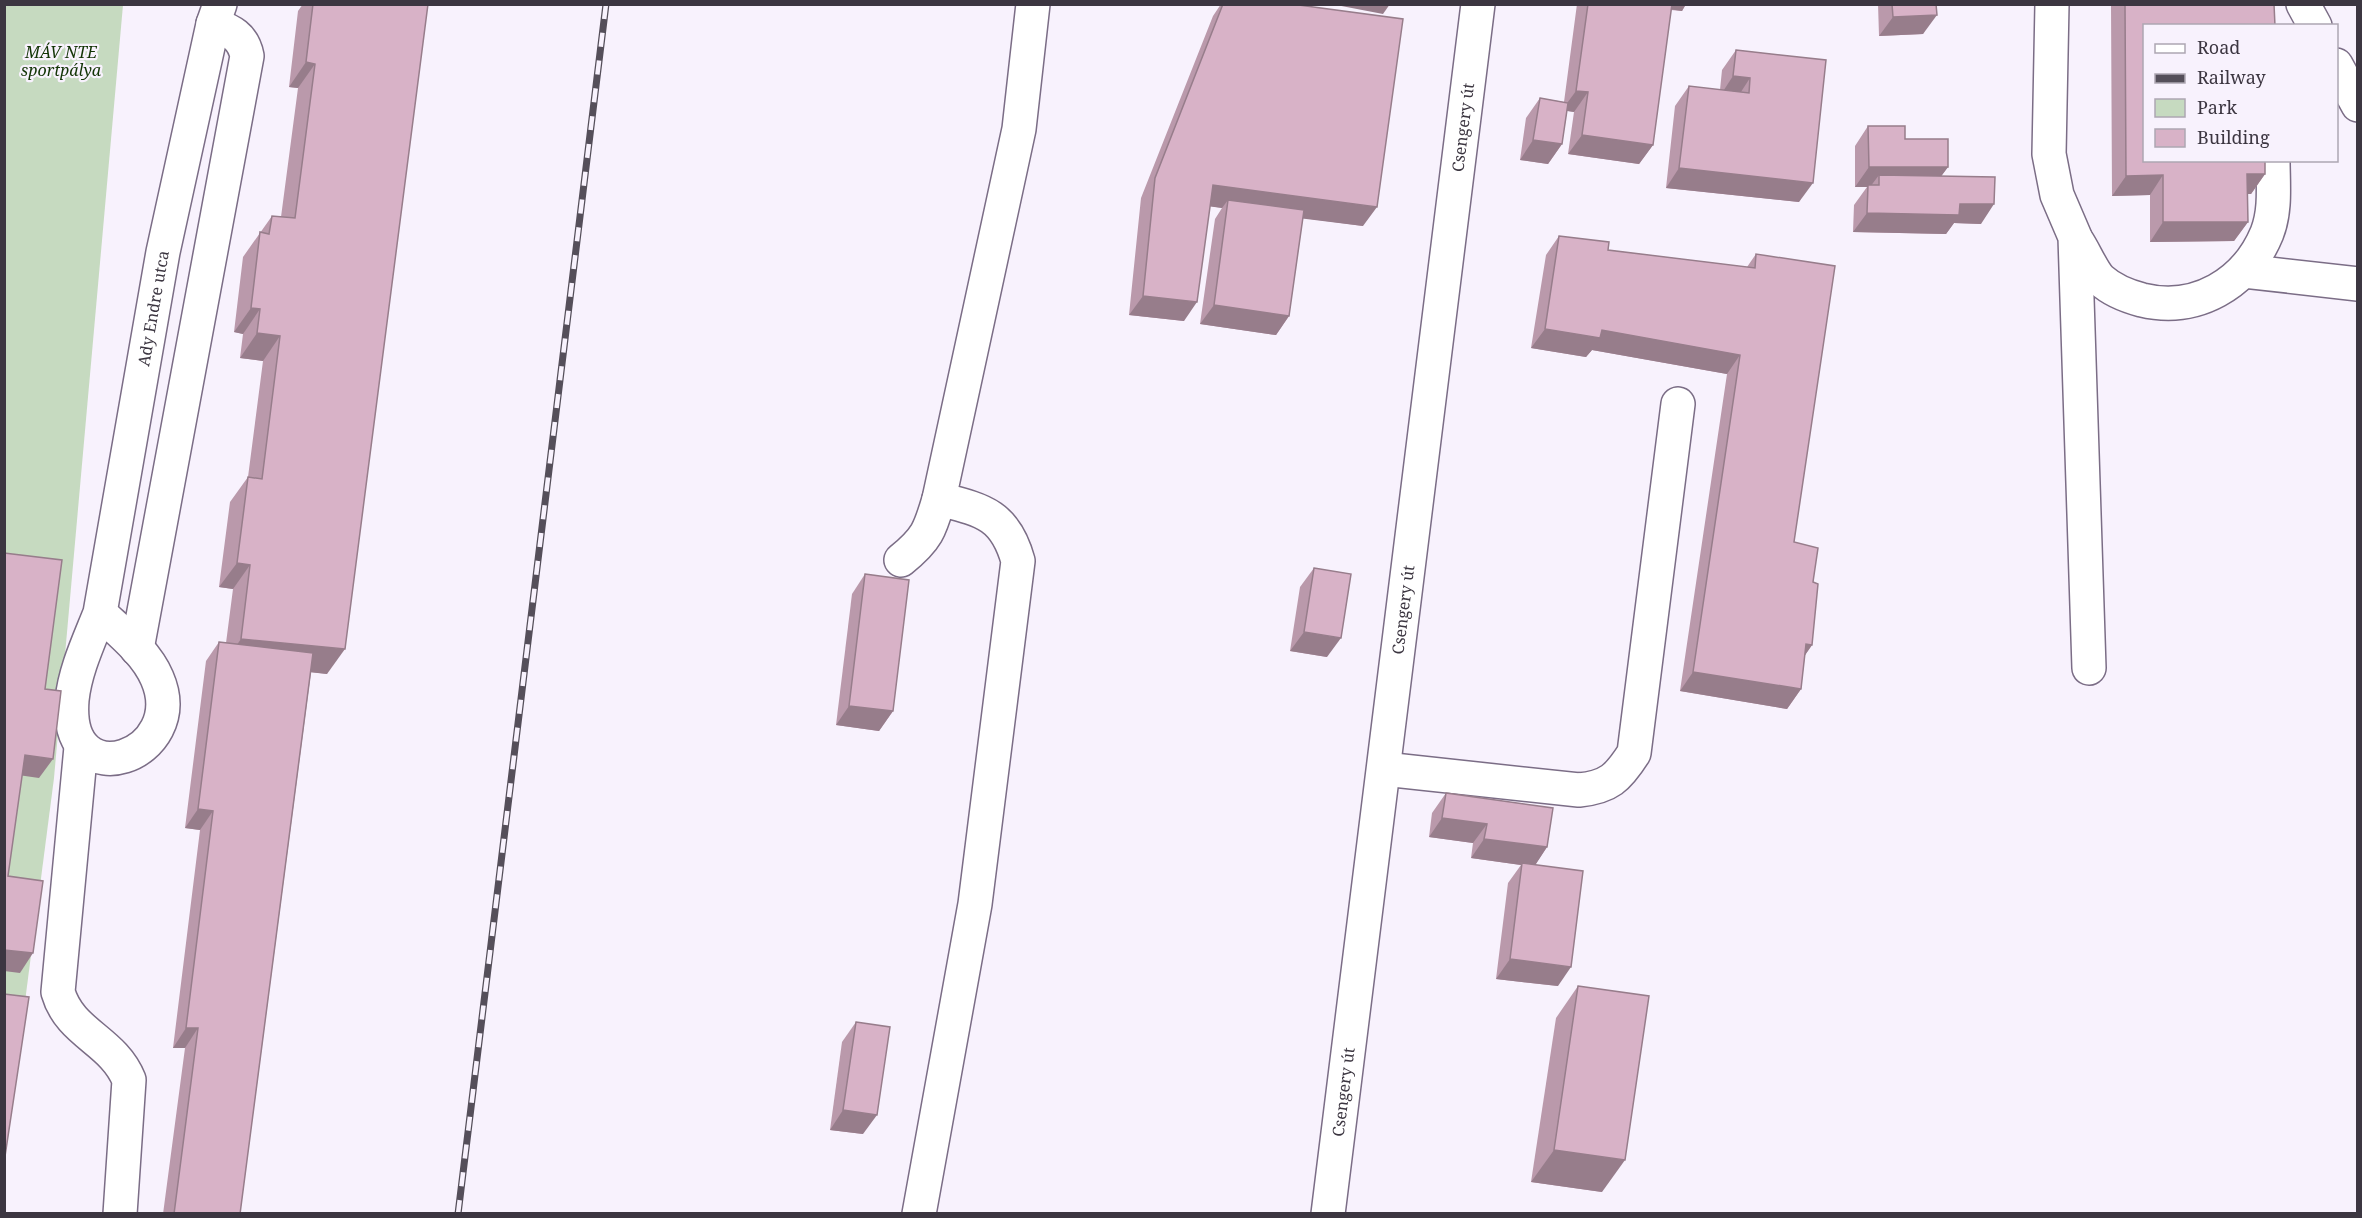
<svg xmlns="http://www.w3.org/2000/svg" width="2362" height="1218" font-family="'Noto Serif',serif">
<rect width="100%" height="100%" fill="#f8f2fd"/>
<path fill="#c6dac0" d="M5,5H123L54,778L5,1156Z"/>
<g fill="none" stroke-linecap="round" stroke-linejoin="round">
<defs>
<g id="minor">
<path d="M2052,4L2049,154L2057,195L2075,237L2089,668"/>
<path d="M2303,4L2315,26"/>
<path d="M2336,65L2358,105"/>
<path d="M2077,241C2084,251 2093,273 2101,280C2112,290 2127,296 2142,300C2196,313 2246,284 2267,233C2276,210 2273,185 2273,160"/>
<path d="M2244,271L2358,284"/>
<path d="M901,560C927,539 930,530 939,499"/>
<path id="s1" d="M100,613C120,632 146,652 157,678C191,756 64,801 72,700C75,670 89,641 100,613L163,252L213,24L220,4"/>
<path d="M137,649L247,56C243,36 231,31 213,24"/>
<path d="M81,747L58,992C70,1034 113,1040 129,1080L120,1214"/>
<path d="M1384,769L1579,790C1609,787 1618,778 1634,753L1678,404"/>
<path d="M919,1214L975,904L1018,561C1005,514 982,510 939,499L1019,129L1033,4"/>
</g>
<g id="major">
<path id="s2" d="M1328,1214L1478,4"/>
</g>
</defs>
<use href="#minor" stroke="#7b6d86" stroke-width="36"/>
<use href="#major" stroke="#7b6d86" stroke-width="36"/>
<use href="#minor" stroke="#fff" stroke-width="33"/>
<use href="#major" stroke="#fff" stroke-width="33"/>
<defs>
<path id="rail" d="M458,1214L606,4"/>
</defs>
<use href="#rail" stroke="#554f5a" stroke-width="7"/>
<use href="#rail" stroke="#f8f2fd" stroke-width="4.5" stroke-dasharray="14" stroke-linecap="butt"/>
</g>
<g fill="#ba99ab">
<path d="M303,4H428L327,674L311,672L240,1214H163L185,1048H173L200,830L185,828L206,661L219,642L226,643L233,589L219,587L230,502L248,477L263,361L240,358L243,334L234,332L243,257L272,216L281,217L298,88L289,87L298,11Z"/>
<path d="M1221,4H1291L1363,226L1303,218L1289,316L1276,335L1200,324L1215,219L1222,208L1210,206L1184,321L1129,315L1141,198L1213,16Z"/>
<path d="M1577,4H1686L1682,11L1671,10L1653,145L1639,164L1568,154L1574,112L1567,111L1562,144L1548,164L1520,160L1526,118L1540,98L1564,102Z"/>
<path d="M1878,4H1936L1923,34L1879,36Z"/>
<path d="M2111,4H2274L2145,26L2265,174L2251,194H2247L2248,222L2234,241L2150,242V195L2112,196Z"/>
<path d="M1736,50L1826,60L1799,202L1666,188L1675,106L1689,86L1720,90L1722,70Z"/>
<path d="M1868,126L1905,139L1948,167L1941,176L1981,224L1954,223L1946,234L1853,232L1854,205L1867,187H1855V146Z"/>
<path d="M1559,236L1608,250L1747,267L1756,254L1794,542L1813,582L1812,645L1805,655L1801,689L1787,709L1680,691L1727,374L1592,350L1586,357L1531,348L1546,255Z"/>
<path d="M1314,568L1327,657L1290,651L1300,587Z"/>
<path d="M865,574L893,711L879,731L836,725L852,594Z"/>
<path d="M1446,793L1547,847L1535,865L1558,986L1496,979L1508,883L1521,865L1471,858L1473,843L1429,837L1432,813Z"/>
<path d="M1578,986L1602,1192L1531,1182L1556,1018Z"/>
<path d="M856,1022L863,1134L830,1130L842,1042Z"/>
</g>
<g fill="#977d8b">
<path d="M1331,4H1390L1383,14Z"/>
<path d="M1663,4H1686L1682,11L1661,8Z"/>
<path d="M1937,15L1923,34L1879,36L1893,17Z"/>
<path d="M306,62L315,64L298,88L289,87Z"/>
<path d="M1733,76L1750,78L1737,98L1720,96Z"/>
<path d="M1576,91L1588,92L1574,112L1562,110Z"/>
<path d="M1582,135L1653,145L1639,164L1568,154Z"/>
<path d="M1533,140L1562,144L1548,164L1520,160Z"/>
<path d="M1869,167H1948L1934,186L1879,175L1870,187H1855Z"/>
<path d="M1679,168L1813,183L1799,202L1666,188Z"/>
<path d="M2247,174H2265L2251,194H2233Z"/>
<path d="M2163,175L2150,195L2112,196L2126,176Z"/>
<path d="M1213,185L1377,207L1363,226L1227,209L1228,200L1222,208L1199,205Z"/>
<path d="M1960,204H1994L1981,224L1954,223L1946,234L1853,232L1867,213Z"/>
<path d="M2163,222H2248L2234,241L2150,242Z"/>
<path d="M1143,296L1197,302L1184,321L1129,315Z"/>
<path d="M1214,305L1289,316L1276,335L1200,324Z"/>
<path d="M251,308L260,309L243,334L234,332Z"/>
<path d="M1545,329L1602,330L1740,355L1727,374L1592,350L1586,357L1531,348Z"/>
<path d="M257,333L280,336L263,361L240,358Z"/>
<path d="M237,563L250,565L233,589L219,587Z"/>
<path d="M1304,632L1341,638L1327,657L1290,651Z"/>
<path d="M241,639L345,649L327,674L224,663Z"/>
<path d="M1806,644L1812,645L1799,664Z"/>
<path d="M1693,672L1801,689L1787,709L1680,691Z"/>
<path d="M849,706L893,711L879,731L836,725Z"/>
<path d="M25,755L53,759L39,778L11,774Z"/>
<path d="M198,809L213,811L200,830L185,828Z"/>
<path d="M1442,818L1487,824L1473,843L1429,837Z"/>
<path d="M1484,839L1547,847L1534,867L1522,863L1521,865L1471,858Z"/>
<path d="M4,950L33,953L20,973L4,971Z"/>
<path d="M1510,959L1571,967L1558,986L1496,979Z"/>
<path d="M186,1028H198L185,1048H173Z"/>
<path d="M843,1110L877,1115L863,1134L830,1130Z"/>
<path d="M1554,1150L1625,1160L1602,1192L1531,1182Z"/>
</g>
<g fill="#d8b2c7" stroke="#977d8b" stroke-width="1.5">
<path d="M313,4H428L345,649L241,639L250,565L237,563L248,477L262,479L280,336L257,333L260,309L251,308L260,232L269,234L272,216L295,218L315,64L306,62Z"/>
<path d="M1223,4H1291L1403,19L1377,207L1213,185L1197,302L1143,296L1155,178Z"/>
<path d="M1588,4H1672L1653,145L1582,135L1588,92L1576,91Z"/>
<path d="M1892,4H1936L1937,15L1893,17Z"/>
<path d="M2125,4H2274L2275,26H2145V160H2265V174H2247L2248,222H2163V175L2126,176Z"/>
<path d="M1736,50L1826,60L1813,183L1679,168L1689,86L1749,93L1750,78L1733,76Z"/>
<path d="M1540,98L1568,103L1562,144L1533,140Z"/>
<path d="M1868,126H1905V139H1948V167H1869Z"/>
<path d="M1879,175L1995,177L1994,204H1960L1959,215L1867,213L1868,185H1879Z"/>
<path d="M1228,200L1304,210L1289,316L1214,305Z"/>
<path d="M1559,236L1609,242L1608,250L1755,268L1756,254L1835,266L1794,542L1818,548L1813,582L1818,584L1812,645L1806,644L1801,689L1693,672L1740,355L1602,330L1600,338L1545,329Z"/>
<path d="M4,553L62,560L45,689L61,691L53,759L25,755L8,876L43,881L33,953L4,950Z"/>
<path d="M1314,568L1351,574L1341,638L1304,632Z"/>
<path d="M865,574L909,580L893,711L849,706Z"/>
<path d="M219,642L313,653L240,1214H174L198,1028H186L213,811L198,809Z"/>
<path d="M1446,793L1553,808L1547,847L1484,839L1487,824L1442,818Z"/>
<path d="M1522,863L1583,871L1571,967L1510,959Z"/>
<path d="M1578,986L1649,996L1625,1160L1554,1150Z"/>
<path d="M4,994L29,997L4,1163Z"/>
<path d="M856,1022L890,1027L877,1115L843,1110Z"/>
</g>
<g text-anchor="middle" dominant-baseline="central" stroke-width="4.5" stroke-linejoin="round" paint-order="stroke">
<g font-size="16" font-style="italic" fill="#123405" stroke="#f8f2fd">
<text x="61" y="52">MÁV NTE<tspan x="61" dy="18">sportpálya</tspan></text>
</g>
<g font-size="16" fill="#3c3641" stroke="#f8f2fd">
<text stroke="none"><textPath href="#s2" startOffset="1095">Csengery út</textPath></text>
<text stroke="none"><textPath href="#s1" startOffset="678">Ady Endre utca</textPath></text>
<text stroke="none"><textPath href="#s2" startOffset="609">Csengery út</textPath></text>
<text stroke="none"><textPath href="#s2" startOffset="123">Csengery út</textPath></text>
</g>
</g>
<rect width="2362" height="1218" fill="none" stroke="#3c3641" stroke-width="12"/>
<rect x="2143" y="24" width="195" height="138" fill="#f8f2fd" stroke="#ada7b2" stroke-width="1.5"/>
<rect x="2155" y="44" width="30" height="9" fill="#ffffff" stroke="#ada7b2" stroke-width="1.5"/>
<text x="2197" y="54" font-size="18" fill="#3c3641">Road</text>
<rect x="2155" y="74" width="30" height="9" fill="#554f5a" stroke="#ada7b2" stroke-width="1.5"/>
<text x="2197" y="84" font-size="18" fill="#3c3641">Railway</text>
<rect x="2155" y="99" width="30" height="18" fill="#c6dac0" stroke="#ada7b2" stroke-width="1.5"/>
<text x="2197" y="114" font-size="18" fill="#3c3641">Park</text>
<rect x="2155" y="129" width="30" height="18" fill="#d8b2c7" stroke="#ada7b2" stroke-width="1.5"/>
<text x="2197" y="144" font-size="18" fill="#3c3641">Building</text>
</svg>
